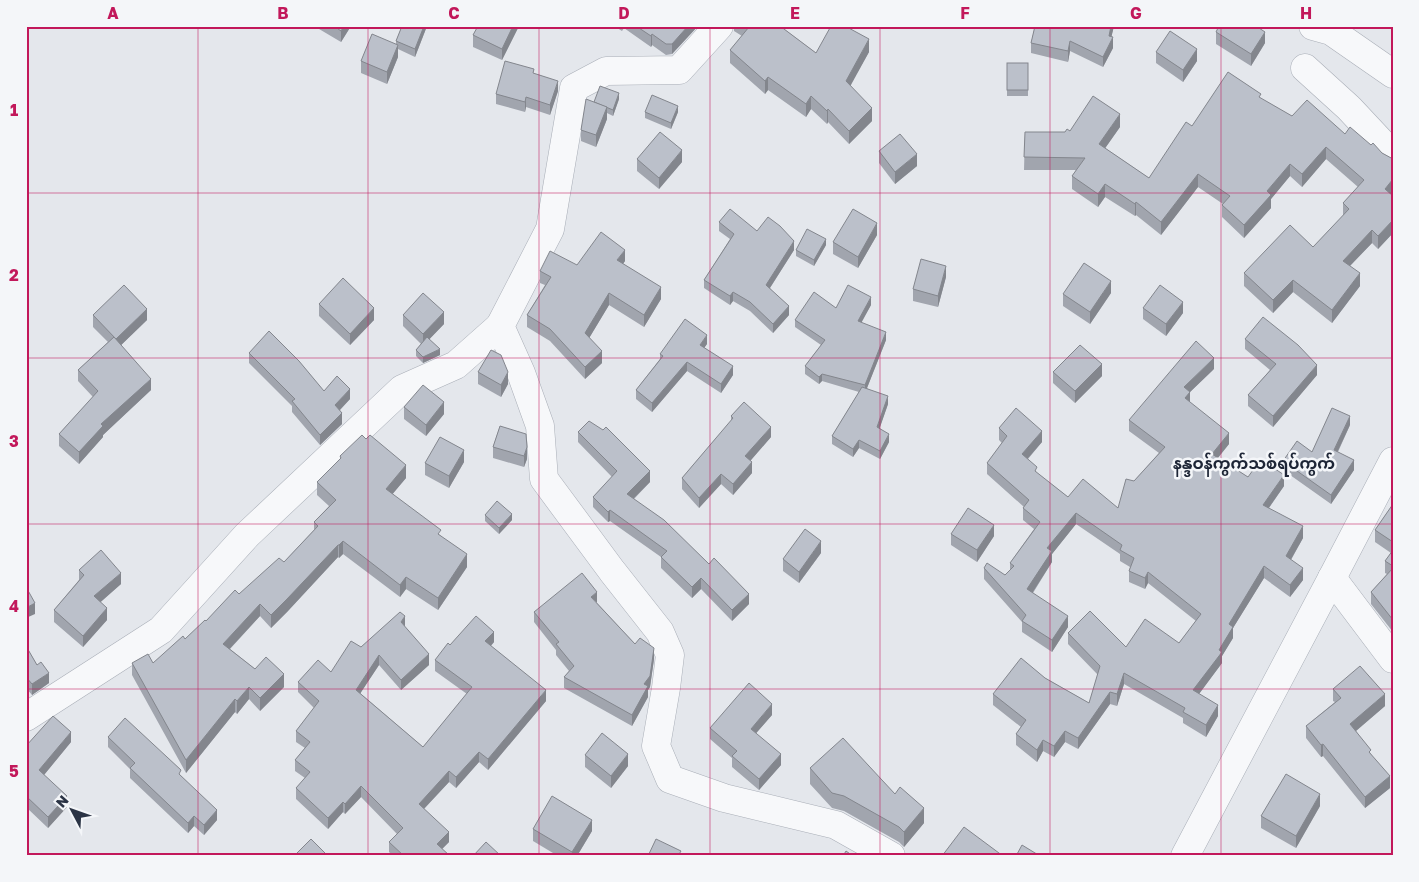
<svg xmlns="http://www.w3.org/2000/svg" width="1419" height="882" font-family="'Golos Text','Noto Sans Myanmar',sans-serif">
<rect width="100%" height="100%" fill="#e4e7ec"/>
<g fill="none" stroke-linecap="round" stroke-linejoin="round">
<defs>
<g id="minor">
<path d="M719,26L679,70L606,71L574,88L550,229L500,326L521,373L540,426L544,479L612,571L660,632L670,655L666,688L656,746L670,779L724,798L836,825L891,856"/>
<path d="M1313,26L1331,31L1393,74"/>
<path d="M1305,68L1349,108L1393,155"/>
<path d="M1332,578L1393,659"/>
<path d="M26,717L161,630L247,535L402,389L456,365L500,326"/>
</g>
<path id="tertiary" d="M1185,856L1332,578L1393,461"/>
</defs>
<use href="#minor" stroke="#a9aeb7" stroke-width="29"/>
<use href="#tertiary" stroke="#a9aeb7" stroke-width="29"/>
<use href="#minor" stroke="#f7f8fa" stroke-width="28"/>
<use href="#tertiary" stroke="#f7f8fa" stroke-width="28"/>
</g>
<g fill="#a1a5ae">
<path d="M314,26H351L341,42Z"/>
<path d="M402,26H427L415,57L398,49V57L387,84L361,73V61L396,44V41Z"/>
<path d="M478,26H519L502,60L473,47V35Z"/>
<path d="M614,26H698L672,54L666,55L652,45L651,47L624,28L622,31Z"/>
<path d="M734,26H780L816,53L869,52L850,85L872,121L849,144L828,122L827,124L811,109L806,117L768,90L765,94L730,63V50L742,36L734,31Z"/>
<path d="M1035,26H1114L1111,37L1113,48L1103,67L1070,51L1068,62L1031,53V43Z"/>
<path d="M1216,32L1265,43L1251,66L1216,44Z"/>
<path d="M1156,52L1197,61L1183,82L1156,63Z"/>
<rect x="1007" y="63" width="21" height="33"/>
<path d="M534,74L558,91L550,115L526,107L525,112L496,104V94Z"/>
<path d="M619,99L613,116L607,113V119L596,147L581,141V130L594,102Z"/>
<path d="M1261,99L1292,116L1345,134L1371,145L1382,153L1393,159V192L1391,194L1393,196V233L1378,249L1372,243L1350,266L1360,286L1332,323L1293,292L1273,313L1244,286V273L1313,247L1343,216V203L1358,187L1326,159L1302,187L1290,176L1271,199V208L1244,238L1222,217V205L1223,204L1198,187L1161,235L1136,215L1135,216L1105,197L1098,207L1072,189V176L1076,170H1024L1025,132H1065L1070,131L1120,127L1105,148L1149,178L1192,126Z"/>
<path d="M645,112H678L671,129L645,118Z"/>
<path d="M879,151L917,166L895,184L879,163Z"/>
<path d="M637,159L682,162L659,189L637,171Z"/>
<path d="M719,222L757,231L794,250L770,288L789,315L773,333L750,311L733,301L730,305L704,288V280L730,239L719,231Z"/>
<path d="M877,235L858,268L833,254V242Z"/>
<path d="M826,245L814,266L796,256V250Z"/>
<path d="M625,261L623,264L661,299L644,327L609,305L589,338L602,363L585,379L550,341L527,327V315L545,285L540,283V271L577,265Z"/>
<path d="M946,277L938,307L913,301V289Z"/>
<path d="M1111,293L1090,324L1063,306V294Z"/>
<path d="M319,304L374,320L350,345L319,316Z"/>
<path d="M871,305L861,322L886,340L867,388L888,404L879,429L889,442L880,459L859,448L853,457L832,444V436L859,392L822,381L819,384L805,374V366L821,345L795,327V320L836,308Z"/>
<path d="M1143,308L1183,313L1166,336L1143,319Z"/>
<path d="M93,315L147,320L121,345L151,390L103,435V437L79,464L59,446V434L93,397L78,381V370L108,342L93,327Z"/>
<path d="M403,315L444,324L429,339L440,355L423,363L416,356V350L421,344L403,326Z"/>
<path d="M1245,339L1317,375L1273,427L1248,406V395L1270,370L1245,349Z"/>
<path d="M707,344L704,347L733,375L721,393L687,371L652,412L636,399V390L660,359V354Z"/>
<path d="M249,353L324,391L350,399L340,410L342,424L320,445L292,412V406L249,363Z"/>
<path d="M1214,369L1190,392V403L1229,444L1218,458L1248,477L1284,486L1269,508L1303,538L1291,560L1303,580L1290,597L1264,578L1233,628V638L1222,656V663L1199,694L1218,716L1206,737L1183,723V718L1124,684L1117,706L1110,704L1078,749L1065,742L1054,757L1043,751L1037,762L1016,745V734L1021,727L993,705V694L1045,678L1089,703L1098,675L1068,644V633L1126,647L1179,643L1196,621L1148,583L1145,589L1129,582V571L1130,567L1120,561V554L1076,524L1052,554V562L1033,593L1068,627L1052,652L1022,632V622L984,579V568L1005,575L1010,570V563L1034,529L1023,520V508L1024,507L987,474V463L1002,443L999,440V428L1042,442L1028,459L1037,473L1068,497L1118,508L1134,481L1159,453L1129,431V420Z"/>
<path d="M478,372L508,384L501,397L478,384Z"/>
<path d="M1053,372L1102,376L1075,403L1053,383Z"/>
<path d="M404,407L444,414L426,436L404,419Z"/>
<path d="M731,416L771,437L750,461L752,473L733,495L721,484L699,508L682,489V478L731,421Z"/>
<path d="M1350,425L1338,452L1354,470L1331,504L1283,470V461L1312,452Z"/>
<path d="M500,426L527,459L524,467L493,458V447Z"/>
<path d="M578,432L650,482L634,499L749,604L732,621L701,589L692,598L661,568V557L610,521L608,522L593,507V497L612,477L578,442Z"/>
<path d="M366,439L406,478L392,494L441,536L467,567L438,610L406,589L400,597L343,554L339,558L338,557L287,612L271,628L260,616L230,649L255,669L284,687L260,711L249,699L237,714L235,712L186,773L132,675V663H153L185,639L239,594L284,562L314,530V522L329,506L317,495V482L340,459V456Z"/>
<path d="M464,462L449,488L425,475V463Z"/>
<path d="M1393,504V632L1371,604V592L1387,574L1385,573V561L1391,553L1375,542V530Z"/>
<path d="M485,515L512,520L499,534L485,521Z"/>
<path d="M951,534L994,536L977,562L951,545Z"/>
<path d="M821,553L799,583L783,571V559Z"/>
<path d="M79,570L121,584L100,602L107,620L83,647L54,622V610L79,580Z"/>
<path d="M597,603L635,644L654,659L650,687L648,690V697L632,726L564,688V677L569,671L556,655V650L534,622V612Z"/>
<path d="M405,627L429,665L401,690L379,665L360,693L423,747L467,694L435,671V660L450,645L494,642L491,646L546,701L488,770L479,762L456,788L449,782L424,809L449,842L442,849L450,856H393L389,852V842L397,834L361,797L345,814L343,812L328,829L296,799V788L305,778L295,771V760L305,748L296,742V731L314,708L298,692V682L331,672L361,647Z"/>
<path d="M26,646L37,665L49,683L32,695L26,688Z"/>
<path d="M1333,689L1385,706L1356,731L1371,754L1390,788L1365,808L1323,756L1321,757L1306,738V726L1335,702L1333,701Z"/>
<path d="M772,715L756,733L781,765L759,790L732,767V758L710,739V728Z"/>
<path d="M108,737L181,776L217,820L204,835L194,826L188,833L130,778V769L108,747Z"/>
<path d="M71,742L44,775L67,807L48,828L26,807V746Z"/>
<path d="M585,755L628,766L611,788L585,767Z"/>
<path d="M810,768L895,794L924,823L904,847L899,842L844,811L832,808L810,784Z"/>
<path d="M1320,806L1296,848L1261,828V816Z"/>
<path d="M533,829L592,831L577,856H558L533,841Z"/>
</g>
<g fill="#83868d">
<path d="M344,26H351L341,42V31Z"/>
<path d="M424,26H427L415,57V49Z"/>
<path d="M513,26H519L502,60V49Z"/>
<path d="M688,26H698L672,54V44Z"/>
<path d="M1111,26H1114L1110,43L1113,37V48L1103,67V57Z"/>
<path d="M1265,32V43L1251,66V54Z"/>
<path d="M652,34V45L651,47V36Z"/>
<path d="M869,39V52L846,94V81Z"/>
<path d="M1070,41V51L1068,62V51Z"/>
<path d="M398,45V57L387,84V72Z"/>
<path d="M1197,49V61L1183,82V70Z"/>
<path d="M768,77V90L765,94V81Z"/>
<path d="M558,81V91L550,115V105Z"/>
<path d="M619,93V99L613,116V110Z"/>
<path d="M811,96V109L806,117V104Z"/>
<path d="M526,97V107L525,112V102Z"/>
<path d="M678,106V112L671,129V123Z"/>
<path d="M607,107V119L596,147V135Z"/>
<path d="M872,108V121L849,144V131Z"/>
<path d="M828,109V122L827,124V111Z"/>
<path d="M1120,114V127L1099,157V144Z"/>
<path d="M1326,147V159L1302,187V174Z"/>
<path d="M682,150V162L659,189V178Z"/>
<path d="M917,154V166L895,184V172Z"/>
<path d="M1290,164V176L1271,199V208L1244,238V225L1267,191Z"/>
<path d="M1198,174V187L1161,235V222Z"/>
<path d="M1393,179V192L1385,201V189Z"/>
<path d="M1105,184V197L1098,207V194Z"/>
<path d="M1136,202V215L1135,216V204Z"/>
<path d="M1393,220V233L1378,249V236Z"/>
<path d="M877,223V235L858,268V257Z"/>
<path d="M1372,230V243L1343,273V261Z"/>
<path d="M826,239V245L814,266V260Z"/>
<path d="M794,241V250L766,294V285Z"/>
<path d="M625,250V261L617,272V260Z"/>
<path d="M946,266V277L938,307V296Z"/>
<path d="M1360,273V286L1332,323V310Z"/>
<path d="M1293,280V292L1273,313V300Z"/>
<path d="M1111,281V293L1090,324V312Z"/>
<path d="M661,287V299L644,327V315Z"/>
<path d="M733,292V301L730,305V296Z"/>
<path d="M609,293V305L585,345V333Z"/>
<path d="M871,297V305L858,329V321Z"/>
<path d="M1183,302V313L1166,336V324Z"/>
<path d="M789,306V315L773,333V324Z"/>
<path d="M374,308V320L350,345V334Z"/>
<path d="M147,309V320L116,350V339Z"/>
<path d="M444,312V324L423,346V334Z"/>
<path d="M886,332V340L865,393V385Z"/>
<path d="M707,335V344L700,354V345Z"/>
<path d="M440,349V355L423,363V357Z"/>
<path d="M602,351V363L585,379V367Z"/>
<path d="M1214,358V369L1190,392V403L1185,409L1184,387Z"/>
<path d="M687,362V371L652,412V403Z"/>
<path d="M1102,364V376L1075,403V391Z"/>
<path d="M1317,365V375L1273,427V416Z"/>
<path d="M733,366V375L721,393V384Z"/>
<path d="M508,372V384L501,397V385Z"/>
<path d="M822,374V381L819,384V377Z"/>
<path d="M151,379V390L103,435V437L79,464V452L101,424Z"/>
<path d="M350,389V399L335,415V405Z"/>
<path d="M888,396V404L877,436V427Z"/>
<path d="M444,402V414L426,436V425Z"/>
<path d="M342,413V424L320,445V435Z"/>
<path d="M1350,416V425L1334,459V450Z"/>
<path d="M771,427V437L745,467V456Z"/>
<path d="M1042,431V442L1022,465V454Z"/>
<path d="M1229,433V444L1212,465V454Z"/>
<path d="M889,434V442L880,459V451Z"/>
<path d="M859,440V448L853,457V449Z"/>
<path d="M527,447V459L524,467V456Z"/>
<path d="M464,450V462L449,488V476Z"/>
<path d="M1354,460V470L1331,504V495Z"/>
<path d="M752,462V473L733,495V484Z"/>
<path d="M406,465V478L386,502V489Z"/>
<path d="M650,471V482L627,505V494Z"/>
<path d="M721,474V484L699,508V498Z"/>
<path d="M1284,475V486L1263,516V505Z"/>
<path d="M610,510V521L608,522V512Z"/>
<path d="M1076,513V524L1052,554V562L1027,601V589L1047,548Z"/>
<path d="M512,514V520L499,534V528Z"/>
<path d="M994,525V536L977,562V550Z"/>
<path d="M1303,526V538L1286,568V556Z"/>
<path d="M343,541V554L339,558V545Z"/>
<path d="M821,541V553L799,583V572Z"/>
<path d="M338,545V557L287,612L271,628V615Z"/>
<path d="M467,554V567L438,610V598Z"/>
<path d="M1264,566V578L1233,628V638L1222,656V663L1193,702V690L1219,650L1229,624Z"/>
<path d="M1303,568V580L1290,597V585Z"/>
<path d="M1148,572V583L1145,589V578Z"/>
<path d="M121,573V584L94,608V596Z"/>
<path d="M406,577V589L400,597V585Z"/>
<path d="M701,578V589L692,598V587Z"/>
<path d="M597,592V603L591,597Z"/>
<path d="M749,594V604L732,621V610Z"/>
<path d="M35,603V614L26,618V608Z"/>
<path d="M260,604V616L223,656V644Z"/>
<path d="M107,608V620L83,647V636Z"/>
<path d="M405,616V627L401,622Z"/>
<path d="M1068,616V627L1052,652V640Z"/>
<path d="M494,632V642L485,652V641Z"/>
<path d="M654,648V659L650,687L648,690V697L632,726V715L644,684Z"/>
<path d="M429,654V665L401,690V680Z"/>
<path d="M379,655V665L356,700V690Z"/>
<path d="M49,673V683L32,695V684Z"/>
<path d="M1124,673V684L1117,706V694Z"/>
<path d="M284,674V687L260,711V698Z"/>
<path d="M249,687V699L237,714V701Z"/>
<path d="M546,690V701L488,770V759Z"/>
<path d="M1110,692V704L1078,749V738Z"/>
<path d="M1385,694V706L1350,736V724Z"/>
<path d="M235,699V712L186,773V760Z"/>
<path d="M772,704V715L751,739V729Z"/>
<path d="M1218,705V716L1206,737V725Z"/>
<path d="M1065,731V742L1054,757V746Z"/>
<path d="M71,732V742L39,781V770Z"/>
<path d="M1043,740V751L1037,762V750Z"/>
<path d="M1323,744V756L1321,757V745Z"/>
<path d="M479,752V762L456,788V777Z"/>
<path d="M628,754V766L611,788V776Z"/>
<path d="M781,754V765L759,790V779Z"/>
<path d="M449,771V782L419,814V804Z"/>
<path d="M1390,776V788L1365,808V797Z"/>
<path d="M361,786V797L345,814V804Z"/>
<path d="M1320,794V806L1296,848V836Z"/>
<path d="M67,796V807L48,828V817Z"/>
<path d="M343,802V812L328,829V818Z"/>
<path d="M924,808V823L904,847V832Z"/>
<path d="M217,810V820L204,835V825Z"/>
<path d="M194,816V826L188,833V823Z"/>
<path d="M592,820V831L577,856H572V852Z"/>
<path d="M449,832V842L437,854V844Z"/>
</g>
<g fill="#bbc0ca" stroke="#83868d">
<path d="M334,26H344L341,31Z"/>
<path d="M402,26H424L415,49L396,41Z"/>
<path d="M478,26H513L502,49L473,35Z"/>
<path d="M636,26H688L672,44H666L652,34L651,36Z"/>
<path d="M747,26H780L816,53L831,26H845L869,39L846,81L872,108L849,131L828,109L827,111L811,96L806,104L768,77L765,81L730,50L749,27Z"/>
<path d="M1035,26H1111L1109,36L1113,37L1103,57L1070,41L1068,51L1031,43Z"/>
<path d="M1219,26H1256L1265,32L1251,54L1216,32Z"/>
<path d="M1170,31L1197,49L1183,70L1156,52Z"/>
<path d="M372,34L398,45L387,72L361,61Z"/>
<path d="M505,61L534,69L533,73L558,81L550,105L526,97L525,102L496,94Z"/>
<rect x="1007" y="63" width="21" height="27"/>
<path d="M1228,72L1261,94L1259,97L1292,116L1307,100L1345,134L1350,127L1371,145L1373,143L1382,153L1393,159V179L1385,189L1393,196V220L1378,236L1372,230L1343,261L1360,273L1332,310L1293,280L1273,300L1244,273L1290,225L1313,247L1349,209L1343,203L1364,180L1326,147L1302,174L1290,164L1267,191L1271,195L1244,225L1222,205L1230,196L1198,174L1161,222L1136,202L1135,204L1105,184L1098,194L1072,176L1085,158L1024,157L1025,132H1065L1067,129L1070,131L1093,96L1120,114L1099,144L1149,178L1186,122L1192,126Z"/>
<path d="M600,86L619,93L613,110L594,102Z"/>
<path d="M652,95L678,106L671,123L645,112Z"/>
<path d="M586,99L607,107L596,135L581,130Z"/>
<path d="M660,132L682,150L659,178L637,159Z"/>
<path d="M900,134L917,154L895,172L879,151Z"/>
<path d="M730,209L757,231L768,217L780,226L794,241L766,285L789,306L773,324L750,302L733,292L730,296L704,280L734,234L719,222Z"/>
<path d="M853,209L877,223L858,257L833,242Z"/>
<path d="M807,229L826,239L814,260L796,250Z"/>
<path d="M601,232L625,250L617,260L661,287L644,315L609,293L585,333L602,351L585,367L550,329L527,315L551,277L540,271L550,251L577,265Z"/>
<path d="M921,259L946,266L938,296L913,289Z"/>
<path d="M1084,263L1111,281L1090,312L1063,294Z"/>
<path d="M343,278L374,308L350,334L319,304Z"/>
<path d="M124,285L147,309L116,339L93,315Z"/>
<path d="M848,285L871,297L858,321L886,332L865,385L822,374L819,377L805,366L825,340L795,320L814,292L836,308Z"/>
<path d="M1160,285L1183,302L1166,324L1143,308Z"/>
<path d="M423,293L444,312L423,334L403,315Z"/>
<path d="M1263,317L1298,345L1317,365L1273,416L1248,395L1276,364L1245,339Z"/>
<path d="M685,319L707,335L700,345L733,366L721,384L687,362L652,403L636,390L663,356L660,354Z"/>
<path d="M269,331L299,361L324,391L337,376L350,389L335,405L342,413L320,435L292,401L295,399L249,353Z"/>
<path d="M114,337L151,379L101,424L103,426L79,452L59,434L98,391L78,370Z"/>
<path d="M427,337L440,349L423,357L416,350Z"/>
<path d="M1196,341L1214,358L1184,387L1190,392L1185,398L1229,433L1212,454L1248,477L1261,459L1284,475L1263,505L1303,526L1286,556L1303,568L1290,585L1264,566L1229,624L1233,627L1219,650L1222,652L1193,690L1218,705L1206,725L1183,712L1185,708L1124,673L1117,694L1110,692L1078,738L1065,731L1054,746L1043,740L1037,750L1016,734L1026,720L993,694L1021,658L1045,678L1089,703L1100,666L1068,633L1090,611L1126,647L1145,619L1179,643L1201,614L1148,572L1145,578L1129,571L1134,558L1120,550L1122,545L1076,513L1047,548L1052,551L1027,589L1068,616L1052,640L1022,621L1026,615L984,568L987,563L1005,575L1014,566L1010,563L1040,522L1023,508L1029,500L987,463L1007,436L999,428L1016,408L1042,431L1022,454L1037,467L1035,471L1068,497L1083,479L1118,508L1126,479L1134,481L1165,447L1129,420Z"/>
<path d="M1080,345L1102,364L1075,391L1053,372Z"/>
<path d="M491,350L501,355L508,372L501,385L478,372Z"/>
<path d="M423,385L444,402L426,425L404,407Z"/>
<path d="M862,387L888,396L877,427L889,434L880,451L859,440L853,449L832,436Z"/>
<path d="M744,402L771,427L745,456L752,462L733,484L721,474L699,498L682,478L733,418L731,416Z"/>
<path d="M1332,408L1350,416L1334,450L1354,460L1331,495L1283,461L1297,441L1312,452Z"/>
<path d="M589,421L603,430L606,427L650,471L627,494L664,520L709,564L714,558L749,594L732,610L701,578L692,587L661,557L667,551L610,510L608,512L593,497L617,471L578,432Z"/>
<path d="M500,426L526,434L527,447L524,456L493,447Z"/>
<path d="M362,435L366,439L370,435L406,465L386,489L441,530L438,534L467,554L438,598L406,577L400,585L343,541L339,545H338L287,599L271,615L260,604L223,644L255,669L266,657L284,674L260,698L249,687L237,701L235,699L186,760L132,663L148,654L153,663L183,636L185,639L205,620L206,621L235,590L239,594L279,558L284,562L318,526L314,522L336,500L317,482L341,458L340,456Z"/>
<path d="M440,437L464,450L449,476L425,463Z"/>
<path d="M497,501L512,514L499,528L485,515Z"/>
<path d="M1393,504V542L1375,530Z"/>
<path d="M968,508L994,525L977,550L951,534Z"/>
<path d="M805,529L821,541L799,572L783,559Z"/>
<path d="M101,550L121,573L94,596L107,608L83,636L54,610L84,575L79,570Z"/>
<path d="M1393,550V566L1385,561Z"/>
<path d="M1393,568V620L1371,592Z"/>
<path d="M582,573L597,592L591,597L635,644L640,638L654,648L650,676L644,684L648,686L632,715L564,677L574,666L556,644L559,642L534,612Z"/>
<path d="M26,587L35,603L26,608Z"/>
<path d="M400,612L405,616L401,622L429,654L401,680L379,655L356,690L423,747L472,687L435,660L448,643L450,645L476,616L494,632L485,641L546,690L488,759L479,752L456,777L449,771L419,804L449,832L437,844L450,856H404L389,842L403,828L361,786L345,804L343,802L328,818L296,788L310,772L295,760L310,742L296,731L319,701L298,682L318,660L331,672L351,641L361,647Z"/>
<path d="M26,646L37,665L41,662L49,673L32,684L26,677Z"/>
<path d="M1360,666L1385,694L1350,724L1371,750L1369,752L1390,776L1365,797L1323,744L1321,745L1306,726L1341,698L1333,689Z"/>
<path d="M749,683L772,704L751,729L781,754L759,779L732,756L737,751L710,728Z"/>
<path d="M53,716L71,732L39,770L67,796L48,817L26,796V746Z"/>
<path d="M125,718L181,770L179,774L217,810L204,825L194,816L188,823L130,768L135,763L108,737Z"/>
<path d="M602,733L628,754L611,776L585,755Z"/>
<path d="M843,738L895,794L900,787L924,808L904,832L899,827L844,796L832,793L810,768Z"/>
<path d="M1286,774L1320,794L1296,836L1261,816Z"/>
<path d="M552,796L592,820L572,852L533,829Z"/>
<path d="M964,827L1003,856H942Z"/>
<path d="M311,839L328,856H294Z"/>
<path d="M656,839L681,851L678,856H648Z"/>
<path d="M486,842L501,856H473Z"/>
<path d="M1022,845L1040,856H1016Z"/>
<path d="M846,851L853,856H843Z"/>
</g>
<path fill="none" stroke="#c2185b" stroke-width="1" stroke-opacity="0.55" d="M198,26V856M368,26V856M539,26V856M710,26V856M880,26V856M1050,26V856M1221,26V856M26,193H1393M26,358H1393M26,524H1393M26,689H1393"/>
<g text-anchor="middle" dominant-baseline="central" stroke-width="5" stroke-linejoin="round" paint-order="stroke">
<g font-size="16" font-weight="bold" fill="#1d2536" stroke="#f4f6f9">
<text x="1254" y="463">နန္ဒဝန်ကွက်သစ်ရပ်ကွက်</text>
</g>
</g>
<rect width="1419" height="882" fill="none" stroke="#f4f6f9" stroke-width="55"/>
<g transform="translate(72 810) rotate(311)" stroke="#f4f6f9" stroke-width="4" paint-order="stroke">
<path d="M0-4L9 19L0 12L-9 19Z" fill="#2b3445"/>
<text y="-8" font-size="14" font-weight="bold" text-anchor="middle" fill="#2b3445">N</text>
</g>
<rect x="28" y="28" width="1364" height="826" fill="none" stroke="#c2185b" stroke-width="2"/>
<g font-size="16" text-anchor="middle" font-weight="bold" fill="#c2185b">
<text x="113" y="19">A</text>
<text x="283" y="19">B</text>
<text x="454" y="19">C</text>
<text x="624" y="19">D</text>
<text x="795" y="19">E</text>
<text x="965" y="19">F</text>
<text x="1136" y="19">G</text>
<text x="1306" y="19">H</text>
<text x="14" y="116">1</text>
<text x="14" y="281">2</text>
<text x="14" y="447">3</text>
<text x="14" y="612">4</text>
<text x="14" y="777">5</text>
</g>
</svg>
